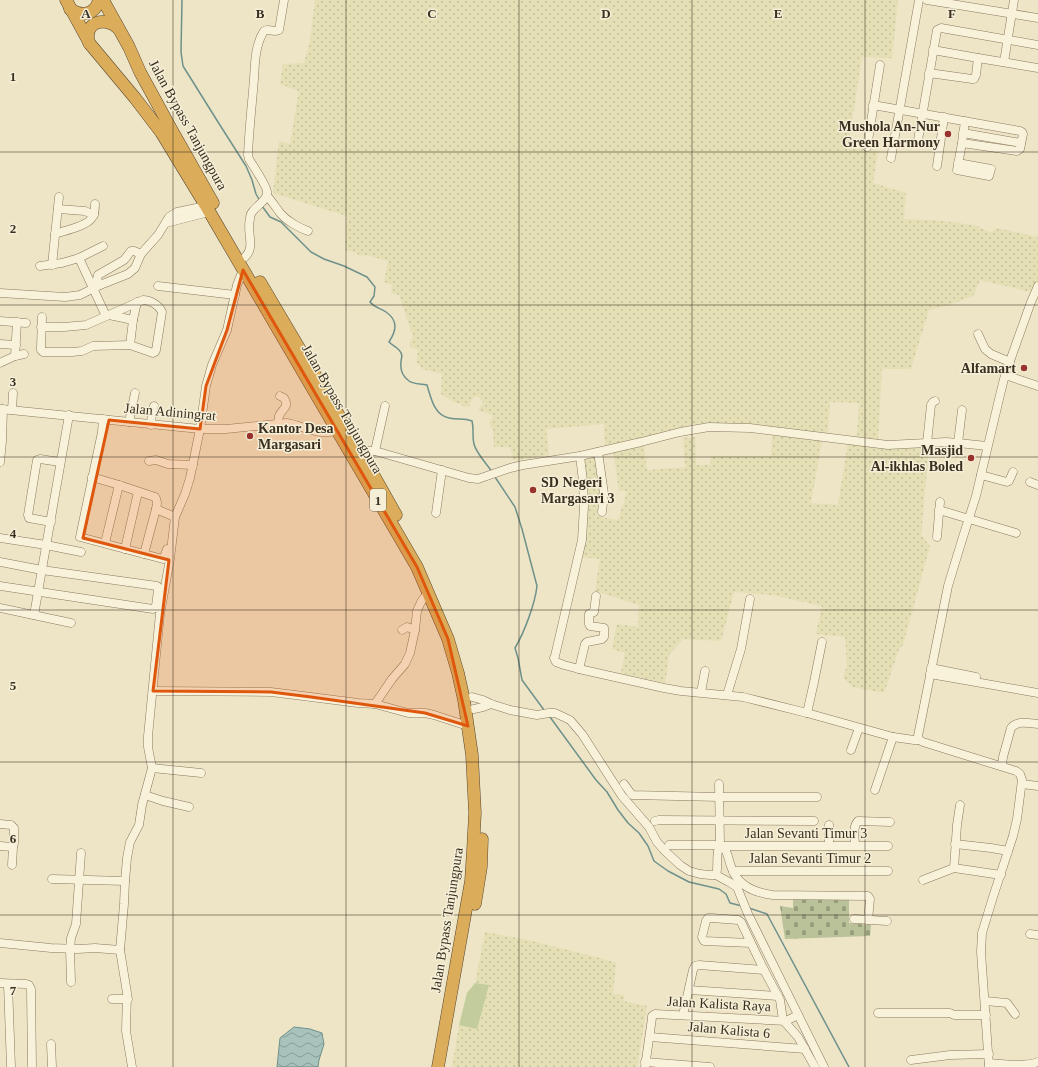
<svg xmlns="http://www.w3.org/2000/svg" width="1038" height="1067" font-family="'Times New Roman',serif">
<defs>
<pattern id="farmland-dots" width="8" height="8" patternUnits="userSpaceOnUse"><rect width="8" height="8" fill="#e4dfb5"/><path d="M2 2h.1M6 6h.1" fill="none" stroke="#c4c09b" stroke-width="1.8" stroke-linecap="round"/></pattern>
<pattern id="cemetery-stones" width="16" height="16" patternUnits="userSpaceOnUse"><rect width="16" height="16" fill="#bac29a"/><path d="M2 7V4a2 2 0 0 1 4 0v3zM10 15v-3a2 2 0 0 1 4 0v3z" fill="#989e7d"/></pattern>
<pattern id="water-waves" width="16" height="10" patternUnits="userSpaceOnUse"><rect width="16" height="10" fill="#a8c2bc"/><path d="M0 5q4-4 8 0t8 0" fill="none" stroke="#8a9e98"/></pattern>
</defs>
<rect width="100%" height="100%" fill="#eee5c7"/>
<g fill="url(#farmland-dots)">
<path d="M315,0H898L892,58L862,57L848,148L878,151L873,183L906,193L904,219L931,220L960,223L977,226L991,233L996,228L1038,237V283L1031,292L980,280L973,296L949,305L929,310L911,369H882L878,439L857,437L859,403L830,402L828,434L763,425L720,423L693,424L649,438L605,447L604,424L546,429L549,455L514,461L510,447H494L493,430L489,423L493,416L484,412L479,411V407L483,405L482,400L477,396L472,399L470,403V406L464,407L460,404L454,402L441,394L442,374L422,369L417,363L418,350L412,348L409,344L413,337L399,295L391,293L392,285L384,282L388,261L366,255L360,256L356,253L345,250L347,216L273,193L279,141L290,144L299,91L280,84L283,64L304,63L310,41Z"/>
<path d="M772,434L822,441L811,503L838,505L848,442L888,447H929L921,535L930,546L903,645L899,649L884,693L853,687L843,678L847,666L845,637L816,634L822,606L772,595L734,592L721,641L683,639L669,655L665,683L621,673L625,653L612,649L617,624L638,627L639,605L595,591L600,559L580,557L582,458L595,456L600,498L596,516L618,520L627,491H619L613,450L644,445L647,470L685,467L683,438L695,437L696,465H710L711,456H771Z"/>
<path d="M485,932L528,940L600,958L616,963L613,994L624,995L623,1001L647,1006L637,1067H452L459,1025L477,1028L489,985L475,983Z"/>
</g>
<path fill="#c3cc9b" d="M475,983L489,985L477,1029L459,1025L467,993Z"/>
<path fill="url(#cemetery-stones)" d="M793,899L849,900V923L871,925L870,936L785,939L780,906L793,908Z"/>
<path fill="url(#water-waves)" stroke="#6f918b" d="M294,1027L310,1029L322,1033L324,1044L319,1060L318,1067H277L280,1038Z"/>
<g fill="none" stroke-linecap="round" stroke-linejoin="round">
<g stroke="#6f918b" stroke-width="1.5">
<path d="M182,0L181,52L183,66L218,122L246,166L252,180L256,194L260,201"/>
<path d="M262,206L270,217L281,222L311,252L324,259L344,266L367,277L375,287L374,296L370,302C375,308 380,308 386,312C399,321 396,331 389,342C393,346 399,348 401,353C403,356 401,358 401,362C400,370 402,376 409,381C415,385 421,383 427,385C431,398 434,415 449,418C458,420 464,418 472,421C474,429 472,436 474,444C476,453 487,464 492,472"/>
<path d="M495,477L515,507L522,529L537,586C535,604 524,633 515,648L518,658L522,680L544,710"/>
<path d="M550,717L596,780L607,792L618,810L628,823L639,833L648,846L654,861L668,871L689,882L719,889L726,894L730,903L742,906"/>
<path d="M749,908L767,914L849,1067"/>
</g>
<defs>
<g id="minor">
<path d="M927,0L1038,18"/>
<path d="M978,58L1038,68"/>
<path d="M1004,62L1014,0"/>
<path d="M929,73L972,79H974L976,75L978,58L933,50"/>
<path d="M873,105L1020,131L1022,132L1023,134L1020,149L1017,151L962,143L965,121"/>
<path d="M963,133L1021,143"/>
<path d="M918,140L937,30L941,28L1038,45"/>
<path d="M867,147L880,65"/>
<path d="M891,158L919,0"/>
<path d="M958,163L991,169L989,176L957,170L962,143"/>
<path d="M937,166L944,117"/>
<path d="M267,196C272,201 276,208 281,214C287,221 299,228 308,231"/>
<path d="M58,209L85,211L94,215"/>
<path d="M166,223L209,212"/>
<path d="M55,234C63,231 86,226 91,219C95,215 95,209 95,204"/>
<path d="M245,257C256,247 246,232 250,219C250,216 251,213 253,211C258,204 268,200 267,192C267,186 253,166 249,159L248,155C249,130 252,104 254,79C255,62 255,45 264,31C269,28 274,33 279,30L284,0"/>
<path d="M79,258L106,316"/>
<path d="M52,265L59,197"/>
<path d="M40,266L62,263L79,258L103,246"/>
<path d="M100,285L97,279L98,275L124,260L131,251H134L141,254"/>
<path d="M158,286L235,295"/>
<path d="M0,293L65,297L80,295L100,285L128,274L135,268L141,254L158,235L169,217L177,212L206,206"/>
<path d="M109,315L133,320"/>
<path d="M0,321L26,323"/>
<path d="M41,327H64L86,325L143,300C150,300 159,305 162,312L156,350L155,352L153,353L130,345L93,346L82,351L72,352H43L41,350V348L42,317"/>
<path d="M978,334L985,349L991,354L1010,362"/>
<path d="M0,344L16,345"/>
<path d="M130,345L133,320L137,302"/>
<path d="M15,356L17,322"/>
<path d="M0,363L15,356L24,354"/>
<path d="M1005,375L1038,386"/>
<path d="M0,409L200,429H226L287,423C304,426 320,437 337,430"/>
<path d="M12,410L13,393"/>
<path d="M103,419L102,432L80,537L163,559L164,558L167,549"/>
<path d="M129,422L135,393"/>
<path d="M278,423C279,421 278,419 279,416C282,408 290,408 284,398L280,396"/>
<path d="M151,425L152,412L154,406"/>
<path d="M927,443L931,405L933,402L935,401"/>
<path d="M958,443L962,410"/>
<path d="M360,451H375L469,478L478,479L510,468L523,465L580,456L641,442L680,432L709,427L750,428L888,445L946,442L958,443L987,446"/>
<path d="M375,451L385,406"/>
<path d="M598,452L604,494L602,512"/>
<path d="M580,456L583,481L584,506L582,540L555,656L554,658L556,662L564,665L579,669L664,688L681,691L743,697L807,713L893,737L914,740H919"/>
<path d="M149,461L156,460L168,464L193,465"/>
<path d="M0,462L2,441L3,409"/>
<path d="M981,475L1007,482L1009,481L1013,472"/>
<path d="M92,477L119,485L155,497C158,501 157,504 156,509L144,554"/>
<path d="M1030,482L1038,485"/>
<path d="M156,509L175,517"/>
<path d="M939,510L1016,533"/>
<path d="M436,513L442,470"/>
<path d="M51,522L29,518L28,515L37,460L40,459L60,462"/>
<path d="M937,537L940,502"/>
<path d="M0,538L46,545L81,552"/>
<path d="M105,543L119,485"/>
<path d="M125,549L138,492"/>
<path d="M0,562L42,570L157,586L158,587V590L156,606L155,608L153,609L0,586"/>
<path d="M0,608L71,623"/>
<path d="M34,615L69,415"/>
<path d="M402,630L407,627L415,630"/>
<path d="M931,668L976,677"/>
<path d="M579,669L585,644L587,642L602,639L604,637V628L590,626L589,624V614L594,612L596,596"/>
<path d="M930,674L1038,693"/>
<path d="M153,691L271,692L311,697L358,703L375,704L408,713H425L434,715L468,726"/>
<path d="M701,692L705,671"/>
<path d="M727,695L741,649L750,599"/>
<path d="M472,697L483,700L491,704L510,710L537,715L549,713H555L570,720L582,734L622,796L649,827L657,842L665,851L680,865L689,871L700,874L710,875H716C719,866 715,853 720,845L723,846C729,854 728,860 732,869C739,887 756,893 773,895L868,896L870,899L868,920"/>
<path d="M375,704L392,679L405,664L410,653L415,630L417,611L421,602L428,592"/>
<path d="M474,709L483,707L491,704"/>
<path d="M807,713L814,682L822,642"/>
<path d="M851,750L859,728"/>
<path d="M1002,766L1003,757L1011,728C1018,720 1028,723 1038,724"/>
<path d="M152,768L201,773"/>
<path d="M624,784L632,795L719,797H817"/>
<path d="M1022,784L1038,786"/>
<path d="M875,790L893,737"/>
<path d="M145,795L163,801L189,807"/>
<path d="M655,821L659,820L814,821"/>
<path d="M0,824L11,825L14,828V843L13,847L0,846"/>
<path d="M829,825V846"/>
<path d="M955,844L991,848L1008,851"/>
<path d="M669,845H720L719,784"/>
<path d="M855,845C855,838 852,827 858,821L890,822"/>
<path d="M723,846H888"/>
<path d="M12,865L13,847"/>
<path d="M954,868L957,825L960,805"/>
<path d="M733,871H888"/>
<path d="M716,875L729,882L737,887L748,914L824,1067"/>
<path d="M52,879L125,881"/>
<path d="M923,880L954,868L1001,875"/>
<path d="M854,919L887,921"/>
<path d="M1030,934L1038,935"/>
<path d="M0,943L51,948L78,949L95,948L120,950"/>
<path d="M751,943L704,941L702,937L706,921L708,918H712L738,920L741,922L764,970L780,1000L783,1020L798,1037L815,1067"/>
<path d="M71,982L70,949L71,938L76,924L81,853"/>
<path d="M0,983L26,984L29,985L31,989L32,1067"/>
<path d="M8,984L11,1067"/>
<path d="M689,990L778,996"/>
<path d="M112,999H128"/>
<path d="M985,1001L1007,1003L1015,1014"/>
<path d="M878,1013H950L954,1015H986"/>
<path d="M683,1015L693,970L695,966L699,965L764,970"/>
<path d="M650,1037L805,1049"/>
<path d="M51,1044L52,1067"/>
<path d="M911,1060L950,1055L989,1054"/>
<path d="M645,1062L710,1067"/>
<path d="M989,1063C1002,1064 1027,1067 1038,1062"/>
<path d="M132,1067L126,1031L127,993L120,950L124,904L125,881L127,858L130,842L139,825L142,805L152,768L148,747V736L160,614L170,559L175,517L185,494L190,478L200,429L206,386L212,365L227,330L237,285L243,270"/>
<path d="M645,1067L652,1018V1016L655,1014L786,1021L798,1015"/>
<path d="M989,1067L981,952L982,933L993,897L1013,836L1017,819L1022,780L1020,774L1016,771L923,742L919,740L918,736L948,586L962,540L976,496L1000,395L1005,375L1031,302L1038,286"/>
</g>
<g id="highway">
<path d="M66,0L90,44L135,98L161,132L206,206L417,567L448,639L458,673L464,700L472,755L475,813L473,850L471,881L438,1067"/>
<path d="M103,0L129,47L140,72L170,127L213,203"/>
<path d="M70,9C82,17 95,15 99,0"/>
<path d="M89,43C83,23 104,15 118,28"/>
<path d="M260,282L360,451L396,515"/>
<path d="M475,904L481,867L482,839"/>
</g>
</defs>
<use href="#minor" stroke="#8a785d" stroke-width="9"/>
<use href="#highway" stroke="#584630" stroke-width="13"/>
<use href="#minor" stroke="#f9f2db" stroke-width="8"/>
<use href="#highway" stroke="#dbac5a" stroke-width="12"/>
</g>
<path fill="#df570d" fill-opacity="0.2" stroke="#df570d" stroke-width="3" stroke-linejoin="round" d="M243,270L417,567L448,639L468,726L425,713L311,697L271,692L153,691L169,560L83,538L109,420L200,429L206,386L227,330Z"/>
<path fill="none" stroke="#3a2f20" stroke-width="1" stroke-opacity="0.55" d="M173,0V1067M346,0V1067M519,0V1067M692,0V1067M865,0V1067M0,152H1038M0,305H1038M0,457H1038M0,610H1038M0,762H1038M0,915H1038"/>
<g fill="#98342d" stroke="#f5efd7" stroke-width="1.5">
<circle cx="948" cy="134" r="4"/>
<circle cx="1024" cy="368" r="4"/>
<circle cx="250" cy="436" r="4"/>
<circle cx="971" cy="458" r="4"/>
<circle cx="533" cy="490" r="4"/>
</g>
<g text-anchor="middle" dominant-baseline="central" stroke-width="3" stroke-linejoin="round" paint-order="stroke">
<rect fill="#f5efd7" stroke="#726957" stroke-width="1" x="370" y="489" width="16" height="22" rx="3"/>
<g font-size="13" font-weight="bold" fill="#3a2f20">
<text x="378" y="500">1</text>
</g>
<g font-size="14" fill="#3a2f20" stroke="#f5efd7">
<text transform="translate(188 125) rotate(61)">Jalan Bypass Tanjungpura</text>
<text transform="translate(342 409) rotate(60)">Jalan Bypass Tanjungpura</text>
<text transform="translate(170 412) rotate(5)">Jalan Adiningrat</text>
<text x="806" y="833">Jalan Sevanti Timur 3</text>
<text x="810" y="858">Jalan Sevanti Timur 2</text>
<text transform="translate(447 920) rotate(-81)">Jalan Bypass Tanjungpura</text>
<text transform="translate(719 1004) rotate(3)">Jalan Kalista Raya</text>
<text transform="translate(729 1030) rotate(5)">Jalan Kalista 6</text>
</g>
<g font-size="14" font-weight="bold" fill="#3a2f20" stroke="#f5efd7" text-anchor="end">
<text x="940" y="126">Mushola An-Nur<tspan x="940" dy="16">Green Harmony</tspan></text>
<text x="1016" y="368">Alfamart</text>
<text x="258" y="428" text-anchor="start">Kantor Desa<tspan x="258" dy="16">Margasari</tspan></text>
<text x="963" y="450">Masjid<tspan x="963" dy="16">Al-ikhlas Boled</tspan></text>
<text x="541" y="482" text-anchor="start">SD Negeri<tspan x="541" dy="16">Margasari 3</tspan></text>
</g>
</g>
<g font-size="13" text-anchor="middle" font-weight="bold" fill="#3a2f20" stroke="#f5efd7" stroke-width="3" stroke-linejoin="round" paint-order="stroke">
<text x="86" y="18">A</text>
<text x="260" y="18">B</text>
<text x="432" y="18">C</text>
<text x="606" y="18">D</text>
<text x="778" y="18">E</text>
<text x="952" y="18">F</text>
<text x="13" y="81">1</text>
<text x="13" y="233">2</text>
<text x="13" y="386">3</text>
<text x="13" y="538">4</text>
<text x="13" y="690">5</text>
<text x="13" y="843">6</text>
<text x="13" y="995">7</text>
</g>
</svg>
